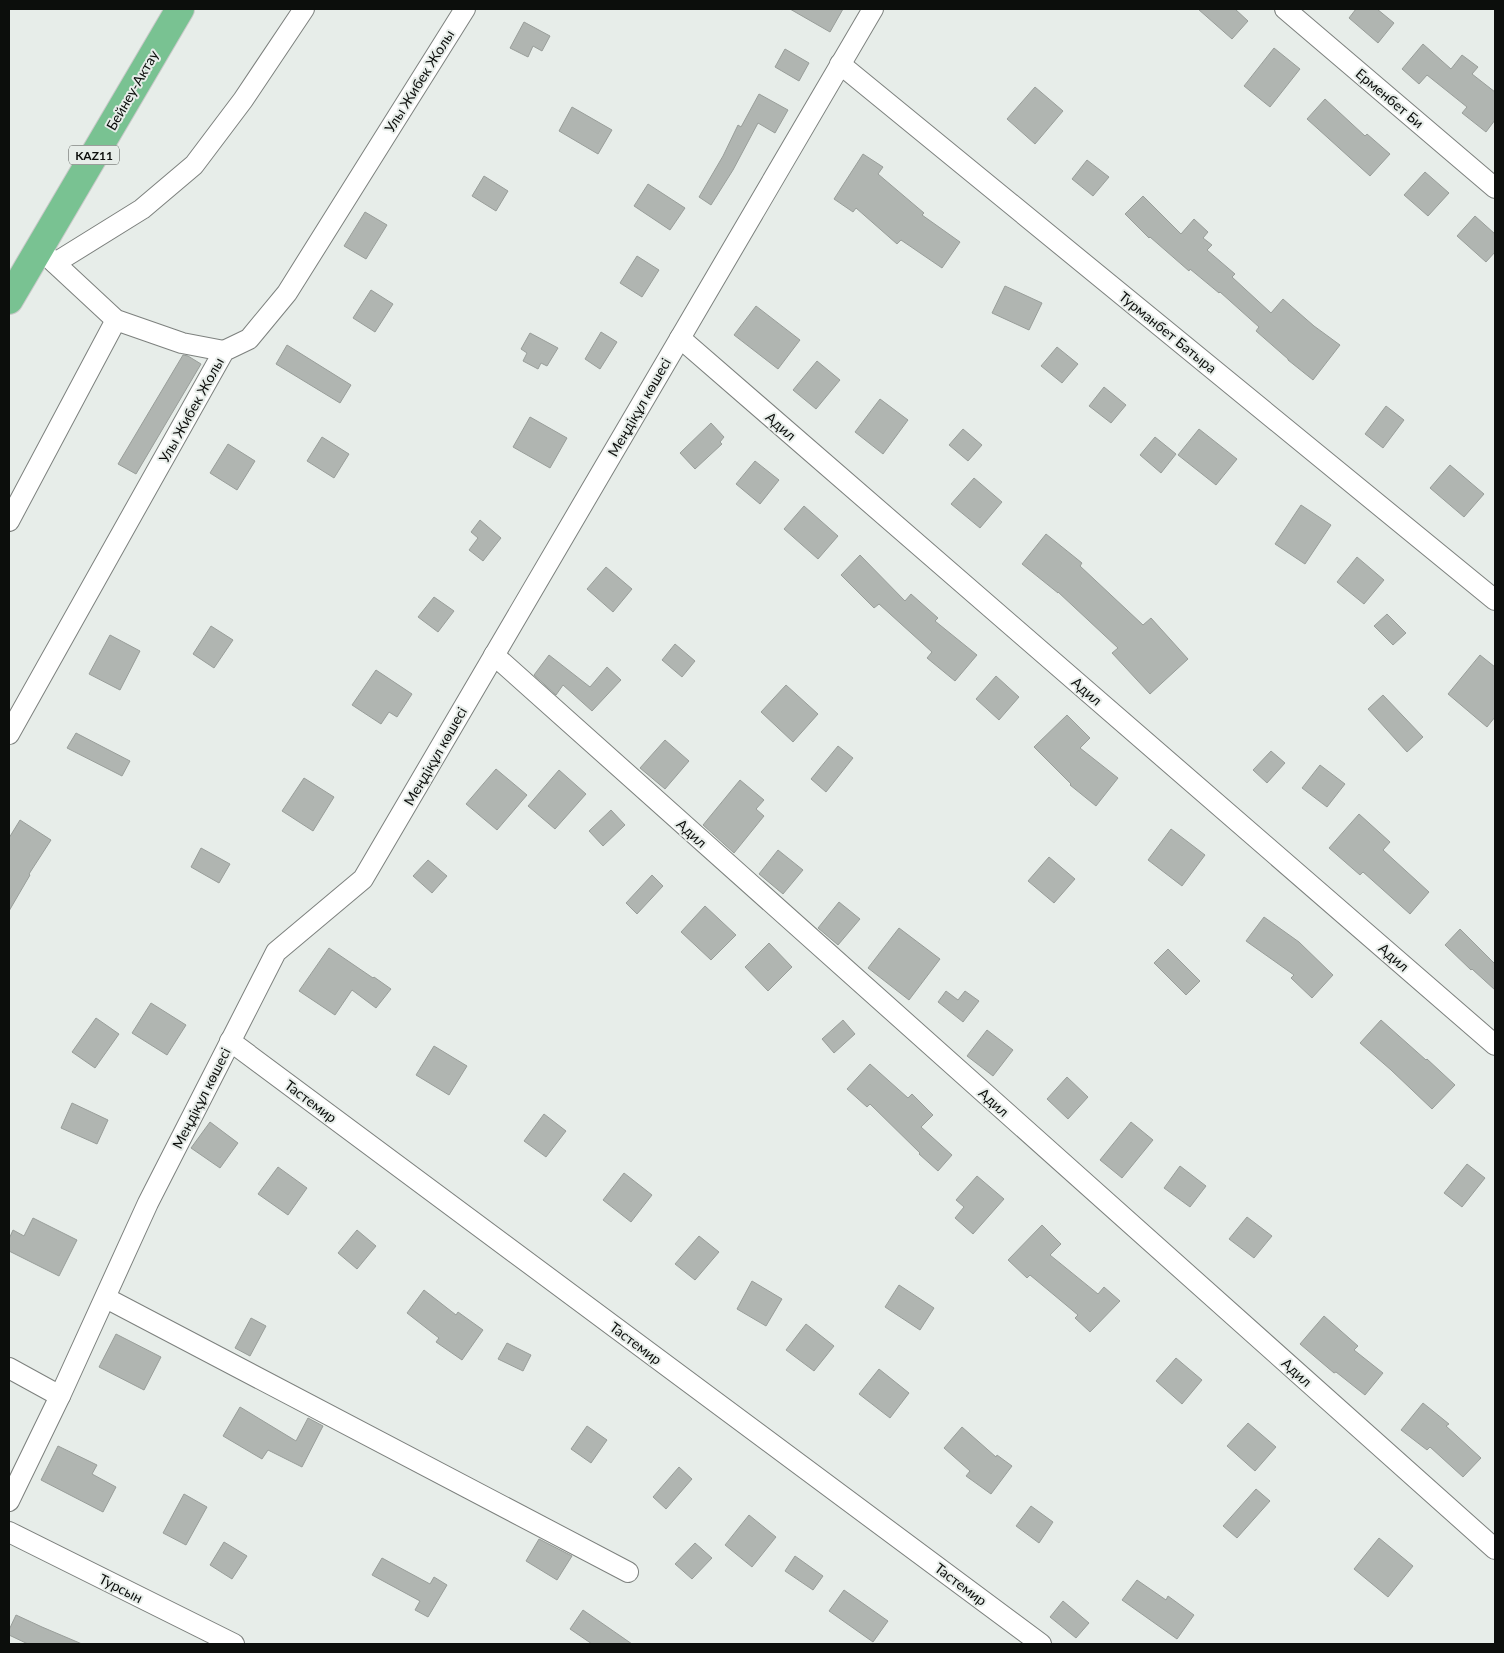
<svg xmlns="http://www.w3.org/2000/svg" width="1504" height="1653" font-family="Lato,sans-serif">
<rect width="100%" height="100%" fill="#e7ede9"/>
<g fill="#b0b5b1" stroke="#999e9a">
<path d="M790,9H843L830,32Z"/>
<path d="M1198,9H1235L1248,21L1232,39Z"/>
<path d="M1356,9H1377L1394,23L1378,43L1349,18Z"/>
<path d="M524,22L550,36L542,51L533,46L528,57L510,48Z"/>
<path d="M1423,44L1451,69L1462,55L1478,67L1472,74L1495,92V120L1486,132L1462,113L1467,107L1427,75L1419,84L1402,69Z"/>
<path d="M1274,48L1300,69L1270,107L1244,86Z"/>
<path d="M785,49L809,63L799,81L775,67Z"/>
<path d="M1035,87L1063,111L1035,144L1007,119Z"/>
<path d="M759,94L788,110L775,133L758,123L733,170L711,205L699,197L723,156L738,125L741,127Z"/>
<path d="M1325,99L1365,136L1367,134L1390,154L1370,176L1307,119Z"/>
<path d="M572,107L612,130L598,154L559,131Z"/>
<path d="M863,154L883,167L878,174L924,213L922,215L960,242L942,268L901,240L897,244L856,208L853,212L834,199Z"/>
<path d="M1087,160L1109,177L1093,196L1072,179Z"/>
<path d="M1425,172L1449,193L1428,216L1404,195Z"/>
<path d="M484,176L508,191L496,211L472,196Z"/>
<path d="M648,184L685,208L670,230L634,206Z"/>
<path d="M1143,196L1181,234L1194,219L1208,232L1203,238L1212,245L1207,250L1235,274L1232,277L1271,313L1283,299L1314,326L1340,345L1313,380L1288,360V359L1256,331L1259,327L1220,292L1219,293L1190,269L1189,271L1150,237L1149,238L1125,214Z"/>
<path d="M365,212L387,225L366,259L344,246Z"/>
<path d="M1475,216L1495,234V252L1486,262L1457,236Z"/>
<path d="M637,256L659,270L642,297L620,283Z"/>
<path d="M1005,286L1042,303L1029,330L992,313Z"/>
<path d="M371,290L393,304L375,332L353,318Z"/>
<path d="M756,306L800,340L778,369L734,335Z"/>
<path d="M601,332L617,342L600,369L585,359Z"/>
<path d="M530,333L558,348L547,366L541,363L538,369L523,361L527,353L521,349Z"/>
<path d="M287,345L351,385L340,403L276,364Z"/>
<path d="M1057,347L1078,364L1062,383L1041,366Z"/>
<path d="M183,355L188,356L201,364L136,474L118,464Z"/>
<path d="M817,361L840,380L816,409L793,390Z"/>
<path d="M1104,387L1126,405L1111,423L1089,406Z"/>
<path d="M880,399L908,420L883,454L855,432Z"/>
<path d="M1386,406L1404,420L1383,448L1365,434Z"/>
<path d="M530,417L567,438L550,468L513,447Z"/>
<path d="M711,423L724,437L720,442L722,444L695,469L680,453Z"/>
<path d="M963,429L982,445L968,461L949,445Z"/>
<path d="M1199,429L1237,459L1216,485L1178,455Z"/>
<path d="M322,437L349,454L334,478L307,461Z"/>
<path d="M1155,437L1176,454L1161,473L1140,455Z"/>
<path d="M228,444L255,461L237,490L210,473Z"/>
<path d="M755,461L779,480L760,504L736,484Z"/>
<path d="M1450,465L1484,494L1464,517L1430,488Z"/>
<path d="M974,478L1002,502L980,528L951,504Z"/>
<path d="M1301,505L1331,525L1305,564L1275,544Z"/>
<path d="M804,506L838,536L818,559L784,529Z"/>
<path d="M480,520L501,538L483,561L469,550L478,538L471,532Z"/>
<path d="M1046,534L1082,563L1080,566L1143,625L1151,618L1188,659L1150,694L1112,653L1118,648L1058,592V593L1022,564Z"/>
<path d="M860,555L905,601L911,594L938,618L935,621L977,655L955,681L927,658L932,652L879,604L874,608L841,575Z"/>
<path d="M1357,557L1384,580L1364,604L1337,582Z"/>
<path d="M606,567L632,589L613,612L587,589Z"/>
<path d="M434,597L454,611L438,632L418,617Z"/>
<path d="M1387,614L1406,633L1393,645L1374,626Z"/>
<path d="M211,626L233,640L214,668L193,654Z"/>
<path d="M110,635L140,651L120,690L89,674Z"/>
<path d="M675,644L695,661L682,677L662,660Z"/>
<path d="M549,655L590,687L607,667L621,680L592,711L563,685L556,695L534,675Z"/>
<path d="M1480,655L1495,667V717L1487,727L1448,694Z"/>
<path d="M376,670L412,694L397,717L389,712L381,724L352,705Z"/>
<path d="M996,676L1019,697L999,720L976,699Z"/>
<path d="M786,685L818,714L793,742L761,712Z"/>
<path d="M1383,695L1423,737L1407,752L1368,709Z"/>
<path d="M1067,715L1090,738L1080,748L1118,778L1096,806L1070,785L1071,784L1034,747Z"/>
<path d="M76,733L130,761L122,776L67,748Z"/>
<path d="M665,740L689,761L665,789L640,768Z"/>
<path d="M838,746L853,758L826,792L811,779Z"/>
<path d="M1271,751L1285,763L1267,783L1253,770Z"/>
<path d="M1320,765L1345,784L1327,807L1302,788Z"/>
<path d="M496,769L527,795L497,830L466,804Z"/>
<path d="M559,770L586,794L555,829L528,806Z"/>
<path d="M304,778L334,797L313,831L282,811Z"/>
<path d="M740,780L764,800L756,809L764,816L734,853L703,825Z"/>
<path d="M611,810L625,825L603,846L589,831Z"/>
<path d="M1359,814L1390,842L1383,850L1429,892L1410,914L1363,872L1360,875L1329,848Z"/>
<path d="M20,820L51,840L29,874L30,875L9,911V838Z"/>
<path d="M1171,829L1205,855L1182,886L1148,860Z"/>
<path d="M201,848L230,864L219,883L191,867Z"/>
<path d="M778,850L803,870L783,894L759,874Z"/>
<path d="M1049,857L1075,879L1054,903L1028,881Z"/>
<path d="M428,860L447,876L432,893L413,876Z"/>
<path d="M652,875L663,886L637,914L626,903Z"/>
<path d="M839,902L860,919L838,945L818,928Z"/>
<path d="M705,906L736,935L711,960L681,932Z"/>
<path d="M1264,917L1299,942L1333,975L1312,998L1291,978L1294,975L1246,941Z"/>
<path d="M899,928L940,959L909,1000L868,968Z"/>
<path d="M1460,929L1495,964V990L1472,969L1471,970L1445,945Z"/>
<path d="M769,943L792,967L768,991L745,967Z"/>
<path d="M329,948L373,978L374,977L391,989L376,1008L352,990L335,1015L299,991Z"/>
<path d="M1168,949L1200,981L1186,995L1154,963Z"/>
<path d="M946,991L958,1000L965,991L979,1001L963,1022L938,1002Z"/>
<path d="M151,1003L186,1025L167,1055L132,1033Z"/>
<path d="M96,1018L119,1034L95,1068L72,1052Z"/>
<path d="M843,1020L855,1034L834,1053L822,1039Z"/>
<path d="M1381,1020L1426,1060L1427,1059L1455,1085L1432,1109L1391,1070L1360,1043Z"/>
<path d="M987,1030L1013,1050L993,1076L967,1056Z"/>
<path d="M434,1046L467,1066L449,1095L416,1075Z"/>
<path d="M870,1064L908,1098L912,1094L933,1115L921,1127L952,1155L938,1171L919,1154L920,1153L870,1104L867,1107L847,1089Z"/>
<path d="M1067,1077L1088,1097L1068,1119L1047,1099Z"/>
<path d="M72,1103L108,1120L97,1144L61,1128Z"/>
<path d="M544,1114L566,1131L546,1157L524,1141Z"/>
<path d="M210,1122L238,1143L220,1168L191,1148Z"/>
<path d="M1131,1122L1153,1140L1122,1178L1100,1160Z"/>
<path d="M1467,1164L1485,1178L1462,1207L1444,1193Z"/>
<path d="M1180,1166L1206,1186L1190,1207L1164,1188Z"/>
<path d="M278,1167L307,1188L288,1215L258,1194Z"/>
<path d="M624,1173L652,1195L631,1222L603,1200Z"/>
<path d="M977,1176L1004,1199L973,1234L955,1218L964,1207L956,1200Z"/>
<path d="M1247,1217L1272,1236L1254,1258L1229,1239Z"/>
<path d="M33,1218L77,1240L59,1276L9,1251V1239L13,1230L24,1236Z"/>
<path d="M1042,1225L1061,1244L1050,1255L1098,1294L1104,1287L1120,1301L1090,1332L1075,1318L1078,1315L1030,1275L1027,1278L1008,1260Z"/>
<path d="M357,1230L376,1246L357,1269L338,1253Z"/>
<path d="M699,1236L719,1252L695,1280L675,1264Z"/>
<path d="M752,1281L782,1299L766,1326L737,1309Z"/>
<path d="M899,1285L934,1308L920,1330L885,1307Z"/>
<path d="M424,1290L456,1315L458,1312L483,1330L462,1360L436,1342L439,1338L407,1313Z"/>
<path d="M1324,1316L1358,1346L1354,1350L1383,1373L1365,1395L1336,1372L1334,1373L1300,1344Z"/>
<path d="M251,1318L266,1326L250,1356L235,1348Z"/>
<path d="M806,1324L834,1346L814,1371L786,1350Z"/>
<path d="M116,1334L161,1357L144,1390L99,1367Z"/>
<path d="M507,1343L531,1355L523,1371L498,1359Z"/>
<path d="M1176,1358L1202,1380L1182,1404L1156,1381Z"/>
<path d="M879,1369L909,1393L890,1418L859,1394Z"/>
<path d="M1423,1403L1449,1424L1446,1426L1481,1458L1463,1477L1430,1447L1427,1450L1401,1430Z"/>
<path d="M240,1407L296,1441L308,1418L323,1426L302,1467L268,1450L262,1459L223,1436Z"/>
<path d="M1248,1423L1276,1447L1255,1471L1227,1446Z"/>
<path d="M587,1426L607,1440L591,1463L571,1449Z"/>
<path d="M962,1427L996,1457L997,1455L1012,1466L991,1494L966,1476L970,1471L944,1448Z"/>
<path d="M58,1446L97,1465L92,1474L116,1487L103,1512L41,1480Z"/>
<path d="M679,1467L692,1479L666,1509L653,1497Z"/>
<path d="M1256,1489L1270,1501L1237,1538L1223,1526Z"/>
<path d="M184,1494L207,1507L186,1545L163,1533Z"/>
<path d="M1031,1506L1053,1522L1039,1543L1016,1526Z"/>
<path d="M749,1515L776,1537L752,1567L725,1545Z"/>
<path d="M1379,1538L1413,1566L1388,1597L1354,1569Z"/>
<path d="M539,1539L572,1556L557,1580L526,1561Z"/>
<path d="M224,1542L247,1556L232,1579L210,1565Z"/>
<path d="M695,1543L712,1558L692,1579L675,1564Z"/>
<path d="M795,1556L823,1576L813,1590L785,1571Z"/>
<path d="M382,1558L430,1584L434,1577L447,1585L428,1617L415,1610L420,1601L372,1575Z"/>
<path d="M1137,1580L1166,1600L1168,1596L1194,1615L1177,1639L1122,1600Z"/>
<path d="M844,1590L888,1621L873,1642L829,1611Z"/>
<path d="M1063,1601L1089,1623L1076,1638L1050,1617Z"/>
<path d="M583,1610L632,1644H592L570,1629Z"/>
<path d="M16,1615L42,1627L82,1644H28L9,1635V1630Z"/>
</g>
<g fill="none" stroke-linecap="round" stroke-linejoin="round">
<defs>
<g id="minor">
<path d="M1285,9L1495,188"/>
<path d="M840,64L1495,600"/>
<path d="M46,255L116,320L182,343L224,351"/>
<path d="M55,263L142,209L194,165L243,100L304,9"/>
<path d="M680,338L1495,1045"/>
<path d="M9,521L116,320"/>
<path d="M494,655L1495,1549"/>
<path d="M9,734L224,351L249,339L287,293L465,9"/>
<path d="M230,1041L1041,1644"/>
<path d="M106,1298L628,1572"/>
<path d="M9,1368L60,1396"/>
<path d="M9,1501L60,1396L148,1203L276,952L363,879L873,9"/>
<path d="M9,1532L234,1644"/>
</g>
<path id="highway" d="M9,300L180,9"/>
</defs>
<use href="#minor" stroke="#7d817e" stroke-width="22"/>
<use href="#highway" stroke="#cacaca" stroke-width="30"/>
<use href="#minor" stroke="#fff" stroke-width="20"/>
<use href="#highway" stroke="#79c292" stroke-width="28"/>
</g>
<g text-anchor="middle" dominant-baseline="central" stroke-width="4" stroke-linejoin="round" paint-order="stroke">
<rect fill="#e7ede9" stroke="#4e514e" stroke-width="1" x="69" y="145.5" width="50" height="19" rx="4"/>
<g font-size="12" font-weight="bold" fill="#0c0e0c">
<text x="94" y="155">KAZ11</text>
</g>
<g font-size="14" fill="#0c0e0c" stroke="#e7ede9">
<text transform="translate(419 81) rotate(-58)">Улы Жибек Жолы</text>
<text transform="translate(132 90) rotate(-60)">Бейнеу-Актау</text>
<text transform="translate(1390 98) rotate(40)">Ерменбет Би</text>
<text transform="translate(1168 332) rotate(39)">Турманбет Батыра</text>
<text transform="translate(639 407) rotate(-60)">Меңдіқұл көшесі</text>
<text transform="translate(191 410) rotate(-61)">Улы Жибек Жолы</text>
<text transform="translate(781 426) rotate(41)">Адил</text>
<text transform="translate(1087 691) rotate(41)">Адил</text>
<text transform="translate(435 756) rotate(-60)">Меңдіқұл көшесі</text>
<text transform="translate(692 833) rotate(42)">Адил</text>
<text transform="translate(1394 957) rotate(41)">Адил</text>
<text transform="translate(201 1098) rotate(-63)">Меңдіқұл көшесі</text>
<text transform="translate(311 1101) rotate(37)">Тастемир</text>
<text transform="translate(994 1102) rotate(42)">Адил</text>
<text transform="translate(636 1343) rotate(37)">Тастемир</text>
<text transform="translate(1297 1372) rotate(42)">Адил</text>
<text transform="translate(961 1584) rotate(37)">Тастемир</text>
<text transform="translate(121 1588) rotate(27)">Турсын</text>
</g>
</g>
<rect width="1504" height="1653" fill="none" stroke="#0c0e0c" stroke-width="20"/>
</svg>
